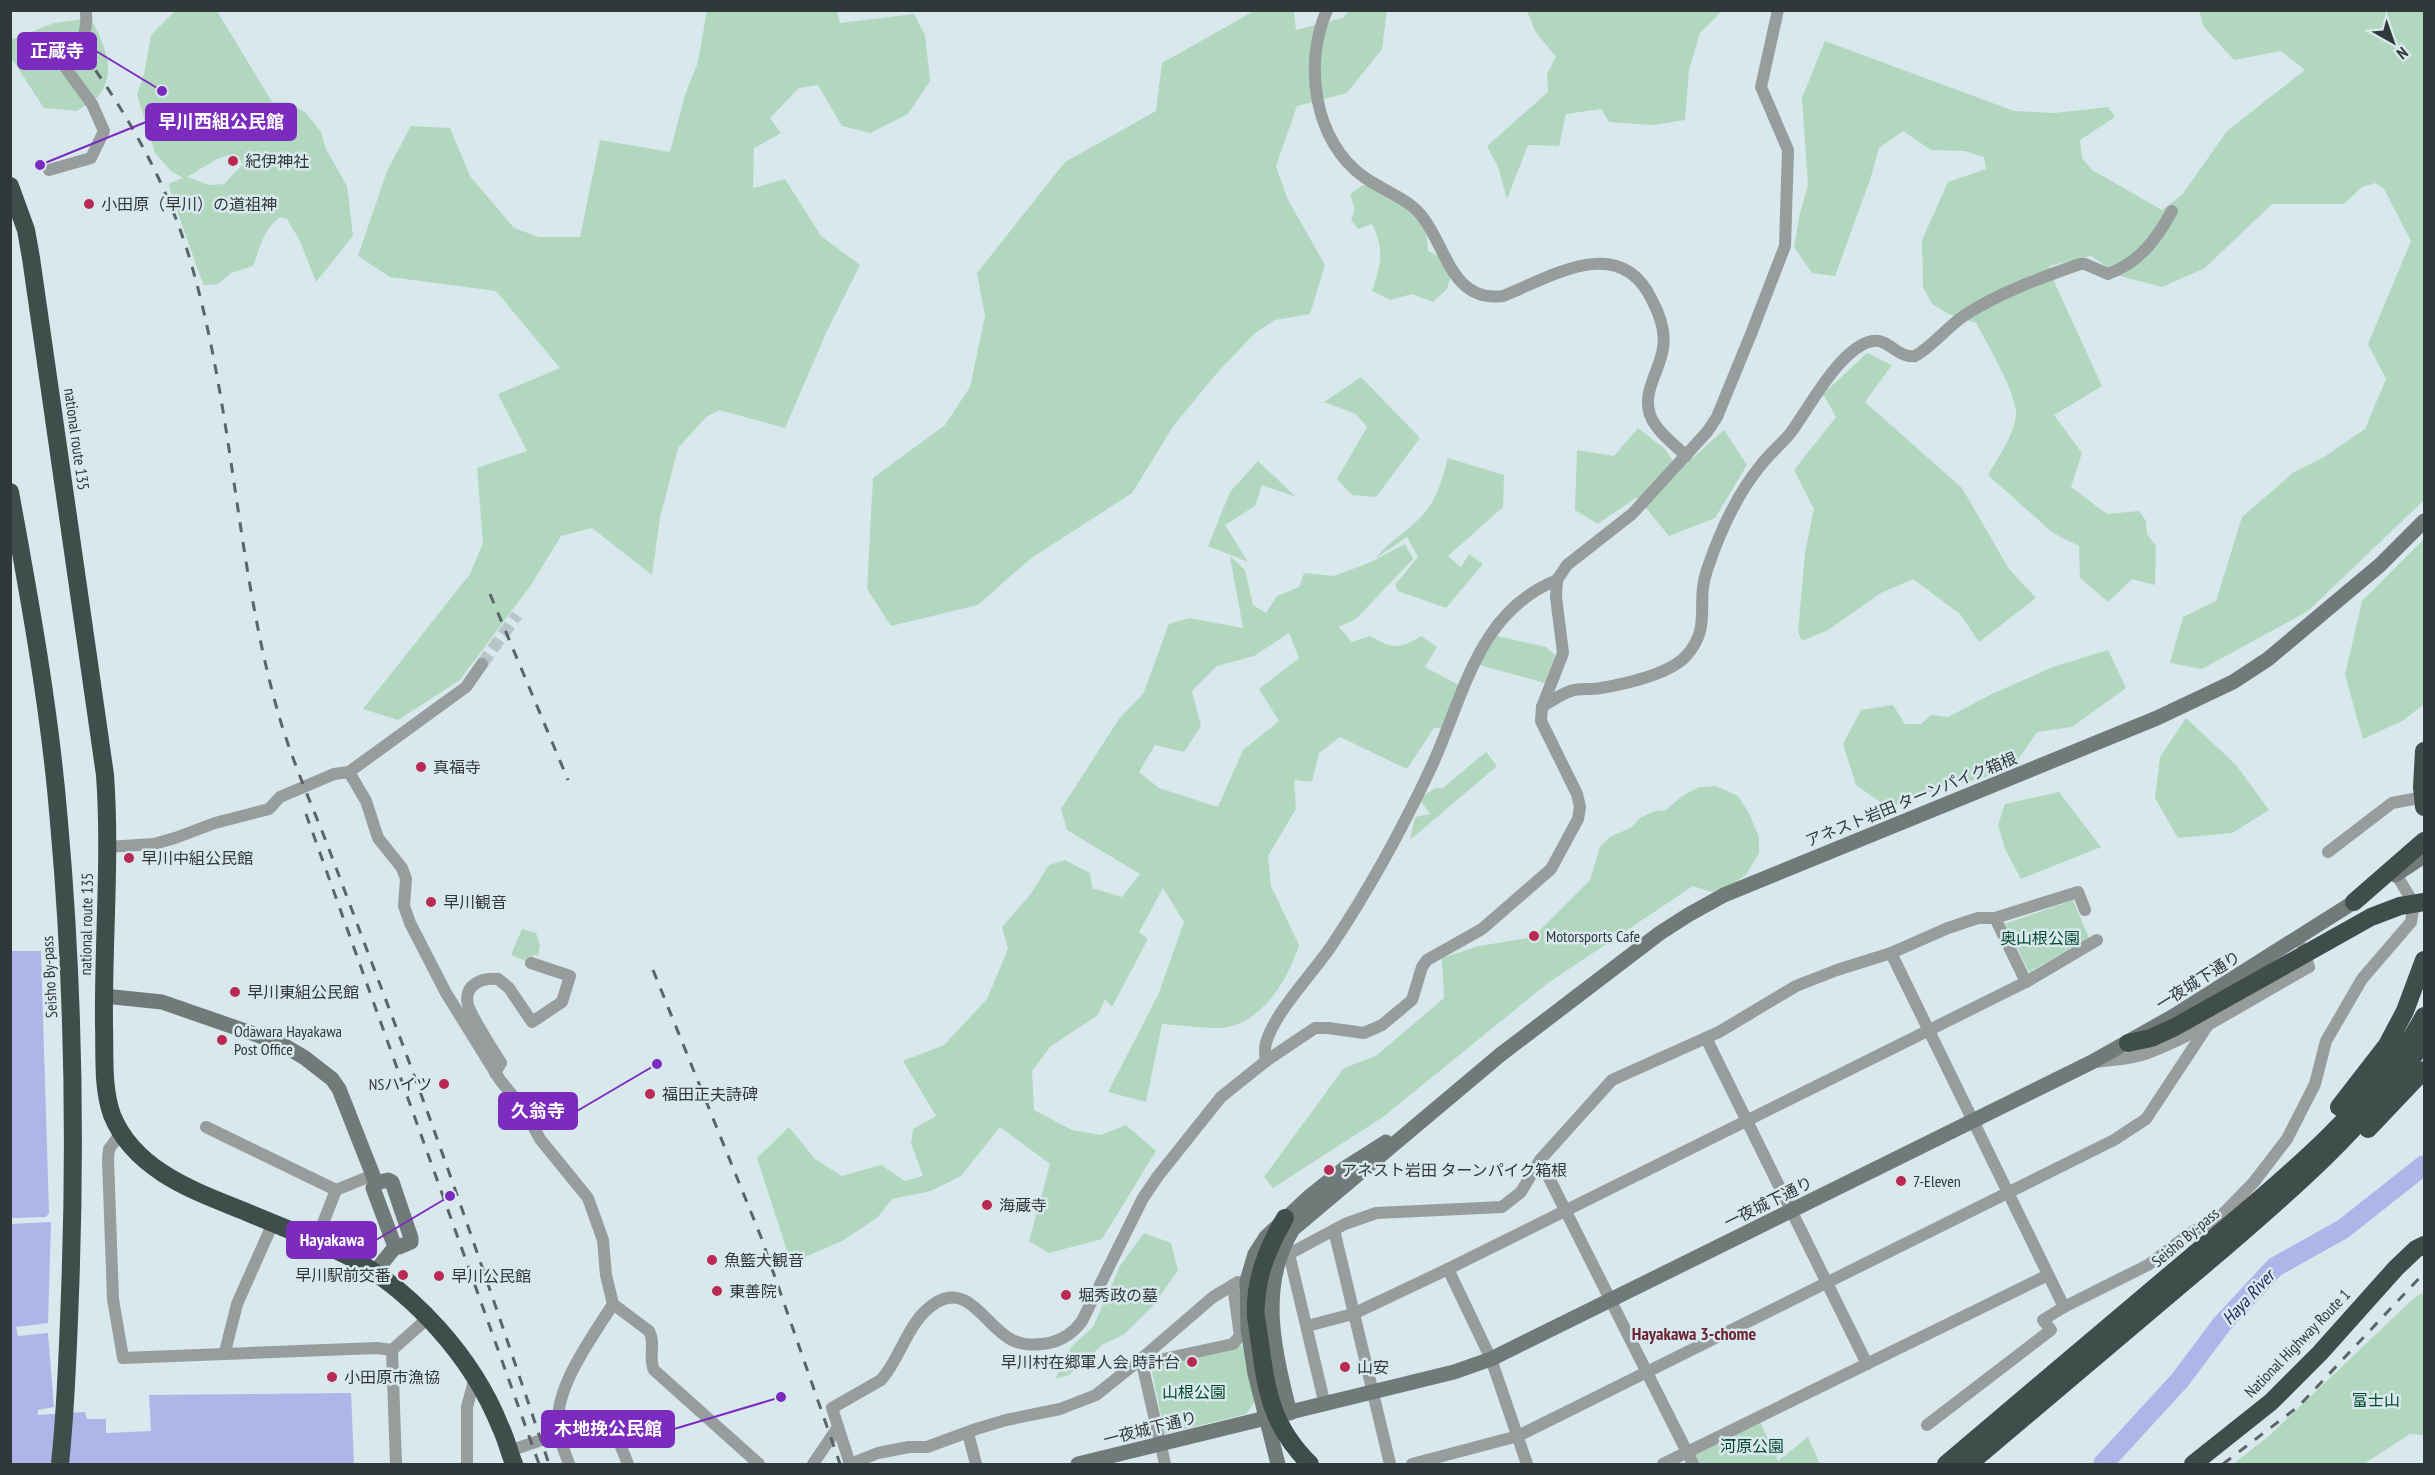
<svg xmlns="http://www.w3.org/2000/svg" width="2435" height="1475" font-family="'PT Sans Narrow','Noto Sans JP',sans-serif">
<rect width="100%" height="100%" fill="#d8e8ed"/>
<g fill="#b1d8bf" fill-rule="evenodd">
<path d="M176,10L217,11L272,102H288L306,113L321,132L326,149L347,186L353,236L316,282L300,241L287,219L280,217C263,229 260,248 253,266L231,273L218,284L204,285L200,276L169,187L170,183L183,178L171,171L155,153L137,95L144,74L151,35ZM229,155L238,157L243,164L224,184L209,185L187,177L217,159Z"/>
<path d="M707,10L837,11L840,23L914,14L925,35L930,81L908,114L870,133L842,126L818,85L799,88L770,118L781,133L754,148L753,188L785,179L821,236L860,265L827,331L785,428L719,410L706,417L678,448L660,518L652,575L592,528L561,536L531,585L460,680L398,720L363,709L470,574L483,543L477,468L527,451L498,394L560,368L496,291L390,277L358,256L387,171L411,126L450,128L470,176L514,228L539,237H580L600,140L670,152L685,95L698,62Z"/>
<path d="M1254,11H1294L1296,30L1343,18L1348,11H1387L1382,49L1347,93L1297,106L1276,166L1287,198L1325,265L1310,314L1275,320L1255,333L1217,373L1174,425L1132,493L1030,559L978,605L891,626L867,589L873,478L945,425L970,387L985,316L977,273L1065,162L1156,111L1162,63Z"/>
<path d="M1527,11V10L1722,11L1700,33L1689,70L1685,120L1653,125L1609,122L1601,109L1566,114L1559,146L1528,145L1507,199L1498,167L1487,146L1548,92L1547,74L1556,57L1535,31Z"/>
<path d="M2199,11H2424V500L2308,611L2202,669L2170,663L2183,617L2216,601L2242,517L2294,472L2324,457L2365,429L2386,379L2368,344L2411,241L2384,189L2376,183L2362,187L2344,204H2272L2205,268L2162,287L2120,276L2091,256L2049,266L2056,286L2102,386L2054,415L2082,453L2071,487L2107,514L2139,511L2146,521L2147,534L2156,546L2155,585L2132,579L2108,602L2080,578L2079,546L2053,533L1988,475C1998,457 2013,437 2016,416C2019,398 1986,341 1976,323L1949,314L1932,304L1923,287L1922,240L1948,182L1986,169L1984,157L1965,151L1931,150L1903,131L1879,148L1870,180L1835,276L1812,273L1794,247L1800,213L1808,185L1802,98L1825,41L2014,111L2054,113L2108,107L2115,117L2080,140L2082,158L2092,170L2162,210L2182,195L2227,131L2305,70L2281,51L2234,60L2204,27Z"/>
<path d="M91,18C102,41 118,70 100,94C95,101 84,106 77,111L44,108L11,58L10,40L54,23Z"/>
<path d="M1368,185C1388,196 1415,211 1425,232C1428,237 1427,245 1428,251L1441,257L1452,272L1447,289L1433,302L1412,294L1390,300L1372,291C1381,263 1385,251 1372,224L1358,229L1351,219L1355,210L1350,195L1361,186Z"/>
<path d="M1867,353L1892,365L1865,402L1962,488L2009,569L2036,598L1979,642L1960,614L1913,579L1881,593L1828,630L1802,641L1798,632L1805,553L1814,509L1794,470L1836,417L1823,394Z"/>
<path d="M1361,377L1420,438L1376,497L1352,495L1337,479L1367,427L1356,414L1324,402Z"/>
<path d="M1638,428L1665,449L1679,470L1724,430L1747,465L1715,518L1669,536L1637,497L1598,524L1575,510L1577,450L1614,456Z"/>
<path d="M1448,458L1504,475L1503,507L1448,556L1461,567L1469,554L1483,564L1446,608L1398,591L1395,585L1418,557L1407,537L1376,558C1389,541 1407,532 1421,517C1437,501 1442,479 1448,458Z"/>
<path d="M1258,461L1296,497L1262,485L1255,506L1225,525L1248,562L1208,546L1230,492Z"/>
<path d="M2424,539V704L2404,720L2363,739L2345,675L2362,601Z"/>
<path d="M1405,544L1413,559L1356,619L1339,627L1352,642L1370,636C1394,649 1397,650 1421,636L1437,647L1425,667L1464,688L1448,727L1434,728L1407,769L1340,737L1319,753L1312,782L1294,780L1296,809L1268,856L1271,886L1299,945C1288,979 1265,1019 1228,1027C1213,1030 1179,1025 1162,1024L1146,1102L1108,1092L1158,995L1184,922L1163,888L1139,932L1148,939L1112,1007L1105,999L1098,1015L1051,1046L1032,1071L1034,1110L1072,1130L1101,1135L1126,1125L1156,1151L1102,1239L1049,1253L1029,1241L1050,1164L1000,1127L961,1176L931,1191L892,1199L877,1218L842,1241L791,1263L757,1158L789,1127L815,1159L842,1176L881,1165L905,1181L923,1176L911,1143L913,1129L936,1116L903,1061L944,1045L987,999L1008,949L1002,927L1030,895L1049,865L1065,860L1090,873L1092,888L1122,897L1140,874L1067,830L1061,809L1119,719L1143,694L1169,624L1189,618L1243,628L1230,556L1245,570L1253,605L1266,613L1277,596L1299,587L1304,573L1334,576L1371,562ZM1289,633L1299,658L1259,689L1279,721L1243,750L1218,807L1159,788L1139,772L1155,745L1184,752L1201,726L1192,691L1217,666L1254,656Z"/>
<path d="M1497,636L1546,647L1555,655L1545,683L1479,665Z"/>
<path d="M2108,650L2126,688L2072,727L2037,732L2013,767L1980,779L1943,787L1897,805L1883,804L1856,785L1843,744L1861,710L1893,705L1905,724H1921L1931,715L1948,717L1992,694L2053,667Z"/>
<path d="M2186,718L2236,765L2269,810L2232,833L2178,838L2155,798L2160,757Z"/>
<path d="M1486,752L1497,766L1410,840L1415,817L1430,814L1419,799L1435,788H1443Z"/>
<path d="M1716,786L1738,796L1749,813L1759,837V853L1746,875L1726,888L1711,892L1693,886L1548,983L1383,1117L1273,1188L1264,1177L1344,1068L1376,1056L1444,998L1442,958L1479,946L1533,937L1590,880L1600,847L1610,837L1632,827L1640,818L1655,811L1666,810L1681,797L1699,787Z"/>
<path d="M2059,792L2101,847L2021,879L2005,849L1998,825L2005,804Z"/>
<path d="M2073,900L2089,938L2029,972L2005,924Z"/>
<path d="M522,929L536,933L540,945L538,956L533,955L531,963L511,955Z"/>
<path d="M1144,1233L1171,1243L1178,1270L1153,1306L1123,1335L1102,1345L1069,1375L1055,1379L1072,1346L1093,1327L1120,1266Z"/>
<path d="M2424,1292V1435L2410,1434L2364,1464H2233L2269,1436L2414,1298Z"/>
<path d="M1244,1345L1256,1400L1246,1414L1165,1434L1151,1367Z"/>
<path d="M1760,1422L1778,1461L1808,1437L1820,1464H1698L1693,1455Z"/>
</g>
<g fill="#afb5e8">
<path d="M11,951H41L49,1213L46,1217L11,1218Z"/>
<path d="M51,1222L48,1323L16,1327L18,1336L48,1333L54,1407L38,1410V1415L85,1412L87,1419H106V1433L151,1431L149,1395L351,1393L354,1464H11L10,1224Z"/>
</g>
<g fill="none" stroke-linecap="round" stroke-linejoin="round">
<path stroke="#afb5e8" stroke-width="20" d="M2103,1464L2180,1380L2222,1324L2275,1267L2343,1229L2424,1165"/>
<path stroke="#b7c5c9" stroke-width="12" stroke-dasharray="12 6" stroke-linecap="butt" d="M482,664L517,615"/>
<g stroke="#969d9c" stroke-width="12">
<path d="M1327,10C1303,64 1314,142 1364,177C1385,192 1409,198 1424,219C1447,250 1453,303 1503,296C1551,277 1620,232 1652,300C1660,315 1666,331 1663,348C1660,371 1642,391 1650,415C1656,431 1674,444 1686,456"/>
<path d="M49,170L91,158L104,131L92,104L62,63C81,44 88,38 86,10"/>
<path d="M1542,707C1552,701 1563,692 1574,690C1583,688 1593,690 1601,688C1625,684 1670,674 1686,656C1713,626 1695,604 1707,570C1719,534 1737,494 1761,465C1770,453 1783,443 1792,431C1809,408 1841,346 1873,341C1889,339 1899,359 1915,356C1933,346 1947,327 1965,315C2001,292 2040,278 2080,264H2085L2108,274C2140,262 2156,240 2172,211"/>
<path d="M349,772L366,801L378,838L402,868L406,879L404,906L410,923L446,993L500,1080L525,1111L540,1139L588,1198L603,1240L606,1275L613,1304L649,1331C656,1343 648,1358 654,1370L759,1464"/>
<path d="M107,847L154,844L175,838L215,823L269,809L280,797L334,774L349,772L466,687L482,664"/>
<path d="M2328,852L2392,803L2424,797"/>
<path d="M1995,918L2026,982"/>
<path d="M1891,953L2064,1307L2148,1265L2192,1232L2220,1217L2254,1182L2287,1139L2315,1084L2326,1041L2362,979L2411,922L2414,904L2396,874"/>
<path d="M1706,1038L1867,1364"/>
<path d="M1266,1061C1265,1055 1264,1049 1266,1043C1274,1013 1314,972 1332,945C1368,891 1400,833 1428,774C1463,703 1474,613 1557,580"/>
<path d="M2094,1062C2114,1060 2134,1059 2153,1051C2207,1029 2258,995 2309,967L2303,948"/>
<path d="M495,1073L501,1063C493,1050 472,1018 468,1005C463,985 482,977 498,979L509,988L532,1022L562,1002L570,976L531,963"/>
<path d="M206,1127L336,1190L316,1241"/>
<path d="M121,1133L109,1149L108,1159L113,1299L123,1358L377,1348L392,1350"/>
<path d="M1540,1160L1693,1464"/>
<path d="M336,1190L373,1175"/>
<path d="M1334,1230L1390,1464"/>
<path d="M1448,1269L1491,1359L1527,1464"/>
<path d="M1307,1326L1353,1314L1448,1269L2026,982L2097,940"/>
<path d="M225,1352L237,1304L273,1223"/>
<path d="M1325,1405L1289,1254L1345,1224L1376,1213L1502,1207L1521,1192L1540,1160L1612,1080L1719,1032L1796,986L1837,970L1891,953L1948,928L1978,918H1995L2078,892L2085,910"/>
<path d="M1927,1425L2051,1330L2043,1320L2064,1307"/>
<path d="M968,1433L976,1464"/>
<path d="M509,1451L559,1434L610,1420L628,1464"/>
<path d="M396,1464L392,1350L428,1318"/>
<path d="M467,1464V1407L475,1377"/>
<path d="M569,1464C566,1455 561,1444 559,1434C550,1392 592,1338 613,1304"/>
<path d="M813,1464L838,1427"/>
<path d="M850,1464L832,1408L881,1380C902,1357 907,1320 937,1302C969,1283 987,1328 1012,1340C1024,1346 1036,1345 1049,1343C1063,1340 1074,1332 1082,1321L1143,1198L1158,1176L1221,1097L1266,1061L1315,1028H1328L1364,1033L1382,1025L1412,1000L1422,967L1427,960L1482,929L1551,869L1578,819L1580,807L1577,794L1541,721L1542,707L1563,653L1556,597L1557,580L1567,565L1632,514L1707,432L1717,417L1751,334L1785,246L1788,150L1761,87L1778,10"/>
<path d="M850,1464L878,1453L909,1447H927L976,1429L1006,1420L1060,1409L1096,1395L1141,1359L1213,1297L1233,1285"/>
<path d="M1165,1464L1141,1359L1154,1361L1233,1344L1240,1336L1233,1285L1238,1282"/>
<path d="M1412,1464L1518,1436L2114,1140L2146,1119L2210,1022"/>
<path d="M1663,1464L2048,1275"/>
</g>
<g stroke="#707a79" stroke-width="15">
<path d="M2395,875L2424,856"/>
<path d="M104,996L162,1002L280,1043L305,1058L332,1079L339,1089L376,1183L373,1188L395,1247"/>
<path d="M374,1273L395,1247H399L411,1242V1238L392,1182L388,1180L376,1183"/>
<path d="M1290,1413C1274,1353 1258,1285 1293,1229L1500,1055L1660,933L1688,915L1724,895L2157,718L2233,682L2268,659L2380,565L2424,521"/>
<path d="M1078,1464L1454,1372L1491,1359L2092,1062L2172,1017L2362,897"/>
<path d="M1278,1464L1255,1374L1248,1328L1247,1281L1255,1254L1266,1237L1310,1196L1345,1168L1386,1142"/>
</g>
<g stroke="#3f4d4b" stroke-width="18">
<path d="M10,186L26,230L31,258L105,775C111,858 103,942 104,1025C105,1054 102,1087 112,1115C134,1170 194,1191 244,1211C279,1226 315,1239 348,1256C413,1291 473,1358 500,1426C506,1438 509,1452 514,1464"/>
<path d="M10,492C30,601 50,711 59,822C73,979 76,1136 70,1293C68,1350 66,1408 60,1464"/>
<path d="M2424,751L2422,787L2424,807"/>
<path d="M2354,902L2424,841"/>
<path d="M2128,1043L2151,1038L2175,1027L2371,917L2400,906L2424,902"/>
<path d="M2339,1107L2387,1045L2405,1011L2424,960"/>
<path d="M2368,1129L2424,1070"/>
<path d="M1285,1218C1267,1249 1254,1281 1256,1317C1266,1377 1264,1419 1310,1464"/>
<path d="M1946,1464C2028,1395 2110,1326 2192,1256C2271,1190 2375,1107 2424,1016"/>
<path d="M1969,1464C2044,1401 2119,1337 2195,1273C2278,1202 2363,1132 2424,1041"/>
<path d="M2193,1464L2271,1402L2320,1353L2396,1268L2416,1249L2424,1245"/>
</g>
<g stroke="#5b6467" stroke-width="3" stroke-dasharray="10 10" stroke-linecap="butt">
<path d="M84,54C128,115 165,180 188,253C233,400 235,559 277,709C289,752 307,794 324,836C346,894 368,953 390,1011C447,1161 498,1313 549,1464"/>
<path d="M490,594L568,780"/>
<path d="M306,814L539,1464"/>
<path d="M653,970L761,1237L840,1464"/>
<path d="M2223,1464L2299,1406L2424,1273"/>
</g>
</g>
<g fill="#b92951" stroke="#d8e8ed" stroke-width="2">
<circle cx="233" cy="161" r="6"/>
<circle cx="89" cy="204" r="6"/>
<circle cx="421" cy="767" r="6"/>
<circle cx="129" cy="858" r="6"/>
<circle cx="431" cy="902" r="6"/>
<circle cx="1534" cy="936" r="6"/>
<circle cx="235" cy="992" r="6"/>
<circle cx="222" cy="1040" r="6"/>
<circle cx="444" cy="1084" r="6"/>
<circle cx="650" cy="1094" r="6"/>
<circle cx="1329" cy="1170" r="6"/>
<circle cx="1901" cy="1181" r="6"/>
<circle cx="987" cy="1205" r="6"/>
<circle cx="712" cy="1260" r="6"/>
<circle cx="403" cy="1275" r="6"/>
<circle cx="439" cy="1276" r="6"/>
<circle cx="717" cy="1291" r="6"/>
<circle cx="1066" cy="1295" r="6"/>
<circle cx="1192" cy="1362" r="6"/>
<circle cx="1345" cy="1367" r="6"/>
<circle cx="332" cy="1377" r="6"/>
</g>
<g text-anchor="middle" dominant-baseline="central" stroke-width="5" stroke-linejoin="round" paint-order="stroke">
<g font-size="16" fill="#31383a" stroke="#d8e8ed" text-anchor="start">
<text x="245" y="161">紀伊神社</text>
<text x="101" y="204">小田原（早川）の道祖神</text>
<text x="433" y="767">真福寺</text>
<text x="141" y="858">早川中組公民館</text>
<text x="443" y="902">早川観音</text>
<text x="1546" y="936">Motorsports Cafe</text>
<text x="247" y="992">早川東組公民館</text>
<text x="234" y="1031">Odawara Hayakawa<tspan x="234" dy="18">Post Office</tspan></text>
<text x="432" y="1084" text-anchor="end">NSハイツ</text>
<text x="662" y="1094">福田正夫詩碑</text>
<text x="1341" y="1170">アネスト岩田 ターンパイク箱根</text>
<text x="1913" y="1181">7-Eleven</text>
<text x="999" y="1205">海蔵寺</text>
<text x="724" y="1260">魚籃大観音</text>
<text x="391" y="1275" text-anchor="end">早川駅前交番</text>
<text x="451" y="1276">早川公民館</text>
<text x="729" y="1291">東善院</text>
<text x="1078" y="1295">堀秀政の墓</text>
<text x="1180" y="1362" text-anchor="end">早川村在郷軍人会 時計台</text>
<text x="1357" y="1367">山安</text>
<text x="344" y="1377">小田原市漁協</text>
</g>
<g font-size="16" fill="#31383a" stroke="#d8e8ed">
<text transform="translate(77 439) rotate(82)">national route 135</text>
<text transform="translate(1911 799) rotate(-22)">アネスト岩田 ターンパイク箱根</text>
<text transform="translate(86 924) rotate(-89)">national route 135</text>
<text transform="translate(49 977) rotate(-93)">Seisho By-pass</text>
<text transform="translate(2198 980) rotate(-32)">一夜城下通り</text>
<text transform="translate(1768 1202) rotate(-26)">一夜城下通り</text>
<text transform="translate(2185 1237) rotate(-40)">Seisho By-pass</text>
<text transform="translate(2297 1343) rotate(-46)">National Highway Route 1</text>
<text transform="translate(1150 1428) rotate(-14)">一夜城下通り</text>
</g>
<g font-size="16" fill="#074b2d" stroke="#d8e8ed">
<text x="2040" y="938">奥山根公園</text>
<text x="1194" y="1392">山根公園</text>
<text x="2376" y="1400">富士山</text>
<text x="1752" y="1446">河原公園</text>
</g>
<g font-size="18" font-style="italic" fill="#262561" stroke="#d8e8ed">
<text transform="translate(2248 1297) rotate(-47)">Haya River</text>
</g>
<g font-size="18" font-weight="bold" fill="#6b2534" stroke="#d8e8ed">
<text x="1694" y="1333">Hayakawa 3-chome</text>
</g>
</g>
<path fill="none" stroke="#7b2cbf" stroke-width="2" d="M162 91L96 51M40 165L146 122M657 1064L577 1111M450 1196L376 1240M781 1397L674 1429"/>
<g fill="#7b2cbf" stroke="#d8e8ed" stroke-width="2">
<circle cx="162" cy="91" r="6"/>
<circle cx="40" cy="165" r="6"/>
<circle cx="657" cy="1064" r="6"/>
<circle cx="450" cy="1196" r="6"/>
<circle cx="781" cy="1397" r="6"/>
</g>
<g fill="#7b2cbf" stroke="#7b2cbf" stroke-width="2">
<rect x="18" y="33" width="78" height="36" rx="6"/>
<rect x="146" y="104" width="150" height="36" rx="6"/>
<rect x="499" y="1093" width="78" height="36" rx="6"/>
<rect x="287" y="1222" width="89" height="36" rx="6"/>
<rect x="542" y="1411" width="132" height="36" rx="6"/>
</g>
<g font-size="18" text-anchor="middle" font-weight="bold" fill="#fff">
<text x="57" y="57">正蔵寺</text>
<text x="221" y="128">早川西組公民館</text>
<text x="538" y="1117">久翁寺</text>
<text x="332" y="1246">Hayakawa</text>
<text x="608" y="1435">木地挽公民館</text>
</g>
<rect width="2435" height="1475" fill="none" stroke="#31383a" stroke-width="24"/>
<g transform="translate(2393 42) rotate(140)" stroke="#d8e8ed" stroke-width="4.5" paint-order="stroke">
<path d="M0-4.5L10 22L0 15L-10 22Z" fill="#31383a"/>
<text y="-9" font-size="16" font-weight="bold" text-anchor="middle" fill="#31383a">N</text>
</g>
</svg>
